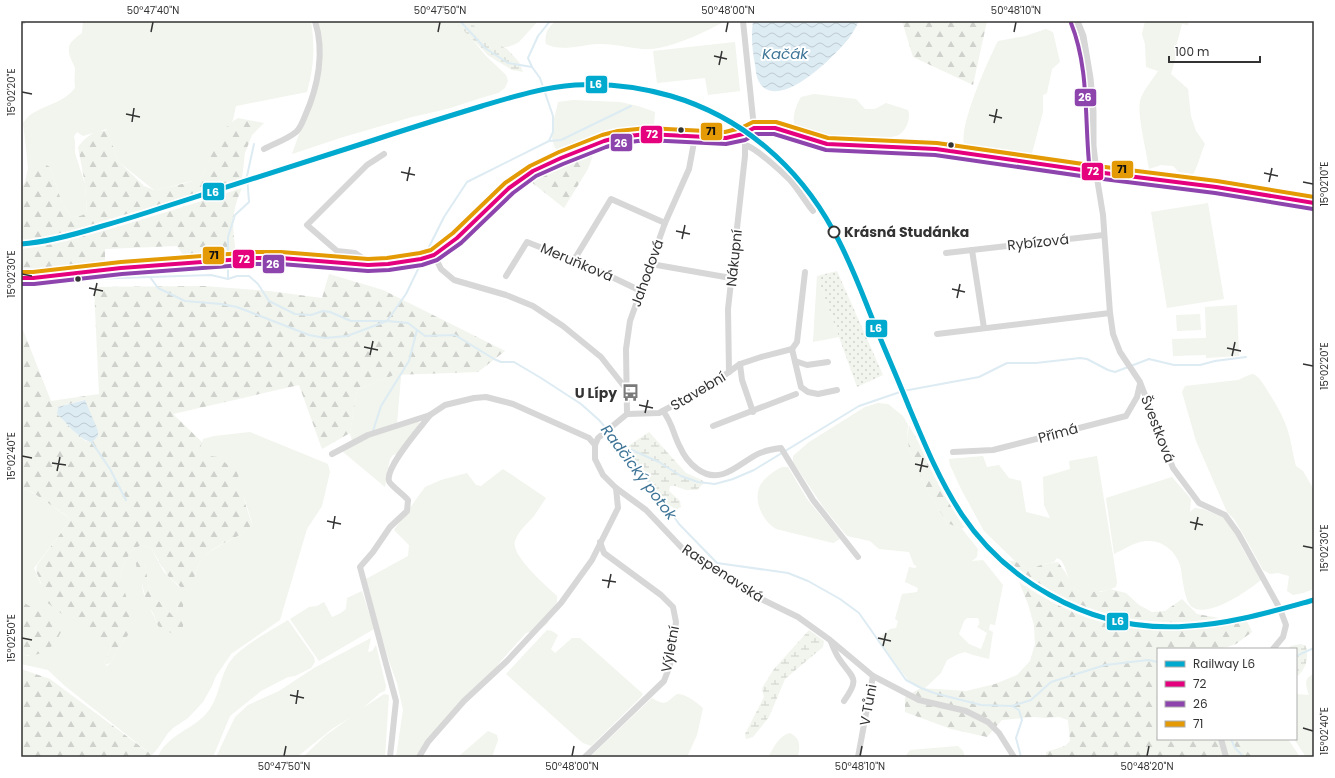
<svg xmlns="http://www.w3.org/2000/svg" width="1335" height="778" font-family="Poppins,sans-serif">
<defs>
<pattern id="forest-firs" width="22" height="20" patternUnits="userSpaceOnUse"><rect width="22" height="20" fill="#f1f5ed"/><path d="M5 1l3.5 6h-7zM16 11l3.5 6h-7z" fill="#cfd2cc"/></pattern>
<pattern id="wetland-marsh" width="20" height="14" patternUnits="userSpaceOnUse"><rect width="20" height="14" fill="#f1f5ed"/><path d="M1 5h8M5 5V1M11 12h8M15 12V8" fill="none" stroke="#cfd2cc"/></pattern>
<pattern id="garden-dots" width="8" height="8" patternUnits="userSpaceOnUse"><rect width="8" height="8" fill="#f1f5ed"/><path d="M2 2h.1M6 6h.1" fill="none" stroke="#cfd2cc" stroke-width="1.8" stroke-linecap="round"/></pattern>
<pattern id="water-waves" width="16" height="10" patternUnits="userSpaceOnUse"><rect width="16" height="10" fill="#ddebf3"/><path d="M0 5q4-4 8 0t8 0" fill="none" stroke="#becad1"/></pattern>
</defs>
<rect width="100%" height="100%" fill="#fff"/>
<g fill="#f1f5ed" fill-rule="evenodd">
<path d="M83,21H311C315,48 314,66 307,92L236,106L233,120L213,151L200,181C185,180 169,189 154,190L120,163L116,155L107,129L83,136L77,132L74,136L75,142V153L85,184L87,214L80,216L71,217L62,203L50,167L33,162L31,167L28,168L25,139L23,123C26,119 30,114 35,112C49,104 64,102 75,88C74,81 75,75 75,68C74,65 72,62 71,59C65,44 72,41 82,33Z"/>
<path d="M317,21H454L466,32L486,56L506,75L508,81L505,88L498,93L478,99L447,109L412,117L340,138L292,154L317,83Z"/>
<path d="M466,21H538L519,42L513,45L507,47H497L490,45Z"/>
<path d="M556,21H726C704,32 673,48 649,49C631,49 614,43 597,44C581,45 561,52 546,44C544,34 548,27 556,21Z"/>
<path d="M1145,21H1189L1188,25L1182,24L1175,50L1177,53L1171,74L1188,89L1191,116L1196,131L1205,144C1201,152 1197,169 1193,174L1179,172L1173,166L1161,165L1149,169C1147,153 1137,115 1140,101C1143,90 1152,81 1158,71L1146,67L1145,44L1142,34Z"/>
<path d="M1046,29L1053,32L1060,62L1052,69L1047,93L1043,95V112L1031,157L1001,151L965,147C956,131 989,58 998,41L1025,36Z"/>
<path d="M735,42L740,91L708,95L705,78L657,83L653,51Z"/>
<path d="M814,94L856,99L865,109H875L886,103L908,110C911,117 907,129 900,134C898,136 894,136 891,137L825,135L808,131L794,126C793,115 795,107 801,97Z"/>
<path d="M573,100L620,102L638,106L655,112L654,125L610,132L561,151L555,148C548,131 555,119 558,102Z"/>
<path d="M1208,203L1224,299L1167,308L1151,212Z"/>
<path d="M817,276L839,337L813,342Z"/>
<path d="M1237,305L1239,356L1206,358V355L1173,356L1172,339L1206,338L1205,307Z"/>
<path d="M1200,314L1201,330L1177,331L1176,315Z"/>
<path d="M399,374L401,377L397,423L352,441L350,433L357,390L394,375Z"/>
<path d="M1253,374C1259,376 1264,385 1267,390C1274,401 1281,412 1285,423C1291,437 1292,452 1296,466L1303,471L1314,490V589L1303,593L1293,595L1287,591L1289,576L1278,573L1270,574L1263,570L1247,541L1234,519L1227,512L1196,441L1182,392L1185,386L1238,380L1249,375Z"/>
<path d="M878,403L888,404L903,416L908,425L907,438L910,452L927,490L947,523L962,529L978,549L977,557L972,561L983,560L1003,585L995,625L990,624L989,630L993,632L989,659L973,655L965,652L958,654L947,660L941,673L925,688H920L909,681L883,648L879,638L890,629L896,628L898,621L895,619L902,594L917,592L918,588L905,582L909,567L915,568L917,566L914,565L909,552L879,549L870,541L847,536L824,508L793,462V456L809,442L865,407ZM967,618H978C980,622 980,624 977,627L987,633L981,649L969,644L959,634L964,621Z"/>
<path d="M419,421L420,425L397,454L393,455L390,459L388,468L385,487L342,451L371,436Z"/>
<path d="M250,432L328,464L330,472L322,506L307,529L280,620L231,654L216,676L212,686L203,702L188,718L173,728L168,733L158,748L152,755L65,686L48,670L21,664V654L29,656L30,607L21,601V491L24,489C41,495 54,509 70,518L61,533L34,568L41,584L110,641L111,649L104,662L105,665L107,666L111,663L115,653L128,635L124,593L120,576L123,566L131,551L141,545L151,548L164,572L179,587L195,577C196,573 197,566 200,562C212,544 239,541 252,524C251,517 248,511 246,504C241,490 242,474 228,466C219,460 208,459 200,454V449L203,439L214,436ZM145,563L149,590L152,598L160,602L173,616L177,615L178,600L183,630L158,626C153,612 142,598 142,582C142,576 144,569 145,563Z"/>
<path d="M983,456L987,467L999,465L1009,478L1021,481L1026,512L1050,518L1044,505L1043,477L1070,469L1069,461L1097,456L1113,555L1117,582L1116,587C1103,592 1079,598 1071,584C1067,576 1066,567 1061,560L1057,558L1054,562L1043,564L1031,569L1016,562L984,531L961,489L950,465L949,459Z"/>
<path d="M782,467H788L807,499L840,539L833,543L776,529C763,521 754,503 759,488C762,479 774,471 782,467Z"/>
<path d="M503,469L546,498C542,504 538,510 534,516C527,524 519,530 515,541C510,555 547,587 557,596V602L551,613L548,623L541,629L526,633L500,662L487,681L431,736L421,756L427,757H396L403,710L397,683L390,664L381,635L366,579L408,556L409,545L394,530L425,487L441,480L467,473L476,485L481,486Z"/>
<path d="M1172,477L1191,499L1190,512L1195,508L1203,509L1225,518L1233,529L1242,548L1261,580C1247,591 1215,614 1196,609C1183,606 1183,575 1180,565C1177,555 1169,547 1160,543C1156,542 1149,540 1145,541C1134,542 1123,550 1114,554L1106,498Z"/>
<path d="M362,591L374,629L319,661L290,619L309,607L317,606L324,602L332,617L341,613L346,609L347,598Z"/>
<path d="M288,620L314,657L315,662L311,668L295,676L288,677L261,691L230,716L213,757H158C166,736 191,730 205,715C219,701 219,679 229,663C240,646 271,631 288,620Z"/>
<path d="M547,630L552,631L558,635L551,649L555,653L572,638H580L643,694L639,699L591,746L583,743L576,737L506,674Z"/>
<path d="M371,638L368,652L372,651L376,645L386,686L385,691L380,693L363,708L384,694L389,695L385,757H303L325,736L351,717L332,729L297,757H216L235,717L248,705L279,691L314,668Z"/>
<path d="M1314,674V757H1306L1294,739H1296V694L1309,695C1306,685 1303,678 1314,674Z"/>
<path d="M677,694C686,694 696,702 703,708L697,735L687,757H590L652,698C667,707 666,702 677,694Z"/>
<path d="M488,731L497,735L498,740L492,757H458Z"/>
<path d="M790,733C801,739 800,746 798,757H768C774,748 778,736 790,733Z"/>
<path d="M1237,739H1288L1300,757H1253L1244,748Z"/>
<path d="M958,746L963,751L965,757H905L910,750Z"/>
</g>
<g fill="url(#forest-firs)" fill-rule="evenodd">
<path d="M902,21H987L973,85L913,57Z"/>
<path d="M238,118L264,123L252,135L245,153L242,178C199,192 156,206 113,218C83,227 53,237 21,240V190L25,182L28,168L31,167L33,162L37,160L50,167L62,203L71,217L80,216L87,213L85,184L78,147C84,139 94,129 105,131L107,129L116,155L120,163L144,186L154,190L162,189L194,181H200C209,163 218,128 238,118Z"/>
<path d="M595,149L588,169L564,208L530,181C551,168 572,157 595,149Z"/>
<path d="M242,188C231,212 232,227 236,253H215L184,256L177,246L105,249V262L40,271H21V249C52,246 81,237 110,229C155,216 198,202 242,188Z"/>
<path d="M329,274L383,290L505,351L478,372L394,375L357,390L350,433L322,449L299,385L173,414L202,442L200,449L201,455L218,457L237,472L242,487L245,503L252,524C241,539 219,542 206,555C204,557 202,560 200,562C194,570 196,587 184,590L168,576L151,548L141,545L131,551L123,566L120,576L130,609L128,635L115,653L111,663L105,665L104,662L111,649L110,641C85,632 64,616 44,600V590L36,571L37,565L61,533L70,518L32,492L24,489L21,490V325L51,401L99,394L94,287L204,286L269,291L322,298ZM84,400L87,442L78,435L57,414L58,407Z"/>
<path d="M909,426C918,439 923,453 930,468C940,488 951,508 964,527L962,529L947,523L927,490L910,452L907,438Z"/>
<path d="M139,559H143L145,563L149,590L152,598L160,602L173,616L177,615L178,600H183V630L173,634L158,626L153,613L147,605L142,583L137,572L136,563Z"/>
<path d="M1007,560L1016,562L1031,569L1043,564L1058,562L1065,572L1074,588L1079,591L1101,592L1110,589L1126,593L1139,605L1152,612L1165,611L1182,599L1197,614L1219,618C1202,620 1185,623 1168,622C1103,620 1057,600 1007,560Z"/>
<path d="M1019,582C1033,591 1047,600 1062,607C1119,636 1186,635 1247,621L1252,632L1236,644L1227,647L1211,649H1158V739H1237L1244,748L1253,757H1046V752L1065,746L1070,741L1068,720L1059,717L1047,718L1034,717L1002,720L987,737L951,729L905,712V697L921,688L966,691L995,684L1017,675L1030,661L1035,644L1034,625L1028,604Z"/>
<path d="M21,601L58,623L61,632C53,649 40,659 21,654Z"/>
<path d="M21,669L50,679L152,755V757H21Z"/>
</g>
<g fill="url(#wetland-marsh)">
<path d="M454,21H470L484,37L507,49L519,62L523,72L512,70L489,56Z"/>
<path d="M649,432L686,473L702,480L704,483L697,490H686L675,486H670L669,491L680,501L681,507L677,509C661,506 634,462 625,448Z"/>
<path d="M809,630L824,641L823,647L785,679L769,717L753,737L746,739L745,734L764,697L762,688L774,669Z"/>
<path d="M1301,644L1306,646C1309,658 1306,670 1296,677V649H1288L1291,646Z"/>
</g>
<path fill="url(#garden-dots)" d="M837,271L883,375L857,387L817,276Z"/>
<g fill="url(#water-waves)">
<path d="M753,21H859C855,29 850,38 844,44C830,60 785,105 763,87C756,81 756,71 755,64C752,49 751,36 753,21Z"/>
<path d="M85,400L98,431V436L92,442C80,441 66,422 57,414L58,407Z"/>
</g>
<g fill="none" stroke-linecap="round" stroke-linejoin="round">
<g stroke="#ddebf3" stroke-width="2">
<path d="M460,21L485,48L508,63L532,67"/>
<path d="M549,141L553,132V116L540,78L532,67L528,58L538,36L550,21"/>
<path d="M425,255L444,217L467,182L549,141L561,140L631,106"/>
<path d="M228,257V237L235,215L249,202L247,176L254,144"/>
<path d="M150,277L158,288L185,301L221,304L237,307L309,335L325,338L347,336L387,321L406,294L422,261"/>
<path d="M90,279L211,275L228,279L237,276H249L258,284L269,301L295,314L311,315L323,311L330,312L351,321H387L408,323L425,336L455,335L494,359L501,362H514L541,378L581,404L599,420L639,466L679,524L717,563L788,573L808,581L840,599L859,613L906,680L921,688L934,693L981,705L1012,706L1031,700L1051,682L1105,665L1148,660L1158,662"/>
<path d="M228,279V261"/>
<path d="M373,431L381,406L409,361L417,330"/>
<path d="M91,441L110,469L126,500"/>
<path d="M625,447L659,462L681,476L698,482L715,484L733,479L754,470L859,406L903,391L979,377L1007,363H1036L1080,358L1087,359L1108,370L1115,372L1149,359L1174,365H1200L1215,361L1246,357"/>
<path d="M1296,656L1314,648"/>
<path d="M1012,706L1019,710L1022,720L1016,738L1021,757"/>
<path d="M1231,739L1235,748L1244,757"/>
</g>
<g stroke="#d7d7d7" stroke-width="6">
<path d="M743,21L754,128"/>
<path d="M21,22L23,21"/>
<path d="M745,145C755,147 782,172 790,180C798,189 805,201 813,211"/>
<path d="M264,149C273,144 288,139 296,132C300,129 303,121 305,116C318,87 325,52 315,21"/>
<path d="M1096,172L1103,215L1110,313L1113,334L1120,352L1140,382L1173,468L1199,503L1225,515L1238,533L1280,609L1286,625L1283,637L1273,649"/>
<path d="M972,250L984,328"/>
<path d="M946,253L1104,235"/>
<path d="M434,255L441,269L454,280L506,295L533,306L563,326L601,357L627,390"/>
<path d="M574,260L611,199L665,223"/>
<path d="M651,264L731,278"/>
<path d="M368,265L364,259L355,253L337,251L307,225L367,165L384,154"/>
<path d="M506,276L527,242L593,268L641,291"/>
<path d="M937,334L1110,313"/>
<path d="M792,349L801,387L808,392L818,394L837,390"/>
<path d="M795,361L807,365L828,362"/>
<path d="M740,364L742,380L753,412"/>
<path d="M729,372L728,309L745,156V145L743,134"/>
<path d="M663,411C673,424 673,434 680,447C687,463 704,480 723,474C736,470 748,458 760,453C767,450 774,449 781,448L813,500L858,557"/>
<path d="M627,414L626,349L630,321L665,223L689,169L695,137"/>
<path d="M713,426L796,394"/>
<path d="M595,445L598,438L627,414L659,413L711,385L740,364L761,357L792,349L797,342L805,272"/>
<path d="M953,452L993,450L1126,416L1137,397L1140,384"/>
<path d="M332,454L368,435L430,415L445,405L474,398L486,397L513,404L589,438L595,445V459L603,475L616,488L646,510L682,548L747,592L798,617L830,640L873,676L919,700L966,711L988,722L999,733L1014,757"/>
<path d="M831,642C833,647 835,652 838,657C851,678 862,676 844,701"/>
<path d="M1221,739L1226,757"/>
<path d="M390,757L396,701L360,567L373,552L390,527L407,511L408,500C404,495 390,485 389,481C385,467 421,427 430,415"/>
<path d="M419,757L428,742L464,701L507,661L561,603L592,560L618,508L616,488"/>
<path d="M585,757L664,681L670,665L676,622L673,607L661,595L604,553L600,542"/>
<path d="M858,757L873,676"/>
</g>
<path stroke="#d7d7d7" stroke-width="7" d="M1077,21L1083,36L1090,78L1093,111V146L1096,172"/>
<path stroke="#d0d0d0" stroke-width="8" d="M21,278H33L121,268L256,258H281L368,265L388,264L421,259L434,255L457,238L509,188L533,171L561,158L604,141L619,137L647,134L726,138L743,134L754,128H775L827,144L936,149L1096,172L1216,187L1314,203"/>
<defs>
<path id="bus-1" d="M21,278H33L121,268L256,258H281L368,265L388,264L421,259L434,255L457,238L509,188L533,171L561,158L604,141L619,137L647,134L726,138L743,134L754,128H775L827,144L936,149L1096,172L1216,187L1314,203"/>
<g id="bus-2">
<path d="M1071,23C1090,70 1084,123 1090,173"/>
<path d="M21,284H34L122,274L256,264H281L368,271L389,270L422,265L437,260L461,243L513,193L536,176L563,164L606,147L620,143L647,140L726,144L745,140L756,134H774L826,150L935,155L1095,178L1215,193L1313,209"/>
</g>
<path id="bus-3" d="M21,272H33L121,262L256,252H281L368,259L387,258L420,253L431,250L453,233L505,183L530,166L559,152L602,135L618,131L647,128L725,132L741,128L753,122H776L828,138L937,143L1097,166L1217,181L1314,197"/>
</defs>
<use href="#bus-1" stroke="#fff" stroke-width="7"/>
<use href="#bus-2" stroke="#fff" stroke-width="7"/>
<use href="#bus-3" stroke="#fff" stroke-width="7"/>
<use href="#bus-1" stroke="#e5007d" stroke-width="4"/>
<use href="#bus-2" stroke="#8e44ad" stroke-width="4"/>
<use href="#bus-3" stroke="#e39a05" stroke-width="4"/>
<defs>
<path id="rail-1" d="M21,244C48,242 73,235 99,227C120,221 140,215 161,208C232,186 303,163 374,140C410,128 446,117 482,106C512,97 544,87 575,85C607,83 640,87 671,96C742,117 798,166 833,230C849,258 860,288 872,318C884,348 897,377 909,407C943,488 969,550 1050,595C1092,619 1140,630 1189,626C1231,624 1273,611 1314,600"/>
</defs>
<use href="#rail-1" stroke="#fff" stroke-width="8"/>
<use href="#rail-1" stroke="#00a9ce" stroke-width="5"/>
</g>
<path fill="none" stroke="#333" stroke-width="1.5" d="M151,32L153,22M438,32L440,22M726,32L728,22M1014,32L1016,22M714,56L727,59M719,65L722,51M22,92L32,94M126,114L140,117M989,115L1002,118M132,122L134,108M994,123L997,109M401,172L415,175M1264,173L1278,176M407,181L410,167M1269,182L1272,168M1303,182L1313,184M676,231L690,234M682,239L685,225M22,274L32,276M89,288L103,291M952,289L965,292M94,296L97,283M957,298L960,284M364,347L378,350M1227,348L1241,351M370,355L373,341M1232,356L1235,342M1303,364L1313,366M639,405L653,408M645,413L648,400M22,456L32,458M52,463L66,465M915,464L928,467M57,471L60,457M920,472L923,458M327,521L341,524M1190,522L1203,525M333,529L335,516M1195,530L1198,517M1303,546L1313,548M602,580L616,582M608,588L611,574M22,638L32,640M878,638L891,641M883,646L886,633M290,695L304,698M296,704L298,690M1303,728L1313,731M284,756L286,746M572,756L574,746M860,756L862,746M1147,756L1149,746"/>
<defs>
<symbol id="bus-bare" viewBox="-9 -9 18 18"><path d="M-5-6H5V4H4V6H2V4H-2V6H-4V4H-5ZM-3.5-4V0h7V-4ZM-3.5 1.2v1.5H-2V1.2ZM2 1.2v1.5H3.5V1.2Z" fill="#7a7a7a" stroke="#fff" stroke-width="2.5" paint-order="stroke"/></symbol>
</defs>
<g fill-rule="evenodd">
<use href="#bus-bare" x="618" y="380" width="25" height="25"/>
</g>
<g fill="#333" stroke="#fff" stroke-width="1.5">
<circle cx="681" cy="130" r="3.5"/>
<circle cx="951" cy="145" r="3.5"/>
<circle cx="78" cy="279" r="3.5"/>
</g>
<circle fill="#fff" stroke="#333" stroke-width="2" cx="834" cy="232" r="5.5"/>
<g text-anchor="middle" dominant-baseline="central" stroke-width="4" stroke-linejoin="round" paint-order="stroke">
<g font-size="14" font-weight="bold" fill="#333" stroke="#fff" text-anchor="start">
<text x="844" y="232">Krásná Studánka</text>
</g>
<g font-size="14" fill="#333" stroke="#fff">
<text transform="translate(1038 242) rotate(-6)">Rybízová</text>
<text transform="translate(734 258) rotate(-84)">Nákupní</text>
<text transform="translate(577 262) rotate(23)">Meruňková</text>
<text transform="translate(647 273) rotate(-70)">Jahodová</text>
<text transform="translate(698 391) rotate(-31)">Stavební</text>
<text transform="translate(1158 429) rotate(69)">Švestková</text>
<text transform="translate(1058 433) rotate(-15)">Přímá</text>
<text transform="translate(723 573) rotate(33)">Raspenavská</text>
<text transform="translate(670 649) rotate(-80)">Výletní</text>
<text transform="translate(868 705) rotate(-80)">V Tůni</text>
</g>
<g font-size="14" font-weight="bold" fill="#333" stroke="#fff" text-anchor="end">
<text x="617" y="393">U Lípy</text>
</g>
<g font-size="15" font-style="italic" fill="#3f7597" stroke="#fff">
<text x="785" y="53">Kačák</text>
<text transform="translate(639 472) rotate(53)">Radčický potok</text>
</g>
</g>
<g stroke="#fff" stroke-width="1.5">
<rect x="585" y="75" width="23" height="19" rx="4" fill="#00a9ce"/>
<rect x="1074" y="88" width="23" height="19" rx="4" fill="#8e44ad"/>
<rect x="700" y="122" width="23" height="19" rx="4" fill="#e39a05"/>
<rect x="640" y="125" width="23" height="19" rx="4" fill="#e5007d"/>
<rect x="610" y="133" width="23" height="19" rx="4" fill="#8e44ad"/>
<rect x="1111" y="160" width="23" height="19" rx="4" fill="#e39a05"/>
<rect x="1081" y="162" width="23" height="19" rx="4" fill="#e5007d"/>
<rect x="202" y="182" width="23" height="19" rx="4" fill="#00a9ce"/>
<rect x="202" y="246" width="23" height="19" rx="4" fill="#e39a05"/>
<rect x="232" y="249" width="23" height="20" rx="4" fill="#e5007d"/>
<rect x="262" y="254" width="23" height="20" rx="4" fill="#8e44ad"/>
<rect x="865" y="319" width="23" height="19" rx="4" fill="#00a9ce"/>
<rect x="1106" y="612" width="23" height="19" rx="4" fill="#00a9ce"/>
</g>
<g font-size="11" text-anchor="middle" font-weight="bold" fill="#fff">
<text x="596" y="88">L6</text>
<text x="1085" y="101">26</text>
<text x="652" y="138">72</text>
<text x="621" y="147">26</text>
<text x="1093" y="175">72</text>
<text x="213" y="196">L6</text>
<text x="244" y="263">72</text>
<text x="273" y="268">26</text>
<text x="876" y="332">L6</text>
<text x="1118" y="625">L6</text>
</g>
<g font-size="11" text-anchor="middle" font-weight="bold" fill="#111">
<text x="711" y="135">71</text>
<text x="1122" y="173">71</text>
<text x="214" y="259">71</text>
</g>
<rect width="1335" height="778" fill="none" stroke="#ffffff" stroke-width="44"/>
<rect x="1157" y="648" width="140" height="92" fill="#ffffff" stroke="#adadad"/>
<rect x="1165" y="661" width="20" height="6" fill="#00a9ce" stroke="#adadad"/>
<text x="1193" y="668" font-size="12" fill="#333333">Railway L6</text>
<rect x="1165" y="681" width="20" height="6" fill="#e5007d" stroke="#adadad"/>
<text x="1193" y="688" font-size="12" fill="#333333">72</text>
<rect x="1165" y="701" width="20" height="6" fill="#8e44ad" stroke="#adadad"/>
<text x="1193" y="708" font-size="12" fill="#333333">26</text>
<rect x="1165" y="721" width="20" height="6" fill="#e39a05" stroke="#adadad"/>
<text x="1193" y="728" font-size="12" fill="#333333">71</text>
<path d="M1169 56v6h91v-6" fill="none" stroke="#333333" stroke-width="2"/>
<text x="1175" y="56" font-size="12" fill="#333333" stroke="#ffffff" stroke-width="3" paint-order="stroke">100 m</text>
<rect x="22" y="22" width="1291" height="734" fill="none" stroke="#333" stroke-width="1.5"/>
<g font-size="10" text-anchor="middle" fill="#333">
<text x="153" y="14">50°47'40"N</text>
<text x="440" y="14">50°47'50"N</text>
<text x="728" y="14">50°48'00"N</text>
<text x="1016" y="14">50°48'10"N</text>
<text transform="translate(11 92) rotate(-90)" y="4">15°02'20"E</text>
<text transform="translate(1324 184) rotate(-90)" y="4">15°02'10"E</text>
<text transform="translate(11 274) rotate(-90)" y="4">15°02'30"E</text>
<text transform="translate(1324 366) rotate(-90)" y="4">15°02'20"E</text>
<text transform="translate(11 456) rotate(-90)" y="4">15°02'40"E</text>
<text transform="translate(1324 548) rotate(-90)" y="4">15°02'30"E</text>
<text transform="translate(11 638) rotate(-90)" y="4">15°02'50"E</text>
<text transform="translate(1324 731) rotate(-90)" y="4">15°02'40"E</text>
<text x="284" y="770">50°47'50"N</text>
<text x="572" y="770">50°48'00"N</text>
<text x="860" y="770">50°48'10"N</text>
<text x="1147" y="770">50°48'20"N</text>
</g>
</svg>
